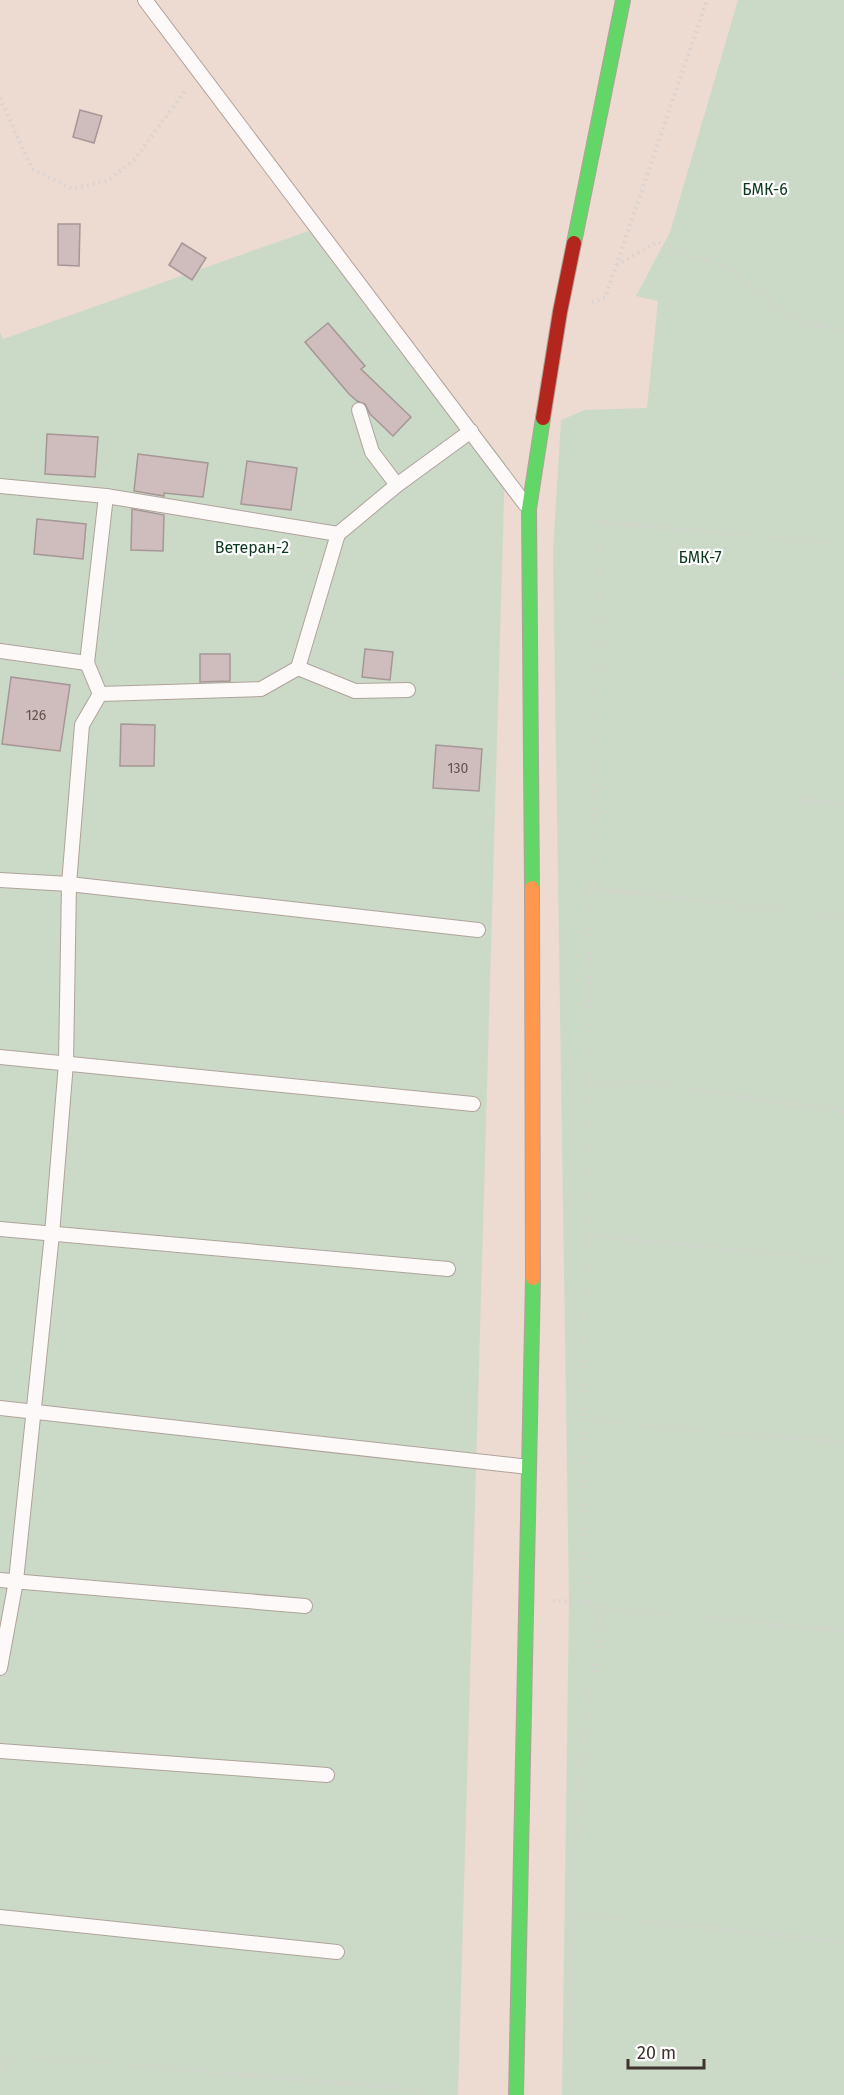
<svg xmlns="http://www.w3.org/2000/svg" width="844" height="2095" font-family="'Fira Sans',sans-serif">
<rect width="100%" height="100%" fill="#eddad1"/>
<g fill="#cbdac7">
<path d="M738,0H844V2095H562L569,1601L553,552L561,420L585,410L647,408L658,301L636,296L670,232Z"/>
<path d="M320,227L505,463L458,2095H0V332L3,339Z"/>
</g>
<g fill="#cfbcbd" stroke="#a69796" stroke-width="1.5">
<path d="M80,110L102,116L94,143L73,137Z"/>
<path d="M58,224H80L79,266L58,265Z"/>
<path d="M182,243L206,258L192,280L169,265Z"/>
<path d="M328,323L365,366L361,369L411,417L393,436L370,414L365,404L357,401L349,394L305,342Z"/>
<path d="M47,434L98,437L95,477L45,474Z"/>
<path d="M138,454L208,463L203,497L164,493V496L134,491Z"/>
<path d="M247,461L297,468L291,510L241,504Z"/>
<path d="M132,509L164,515L163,551L131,550Z"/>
<path d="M37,519L86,524L83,559L34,554Z"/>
<path d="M365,649L393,652L390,680L362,677Z"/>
<path d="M200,654H230V681L200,682Z"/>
<path d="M11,677L70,685L60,751L2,744Z"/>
<path d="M121,724L155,725L154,766H120Z"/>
<path d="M436,745L482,749L479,791L433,788Z"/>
</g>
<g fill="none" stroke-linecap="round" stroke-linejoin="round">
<defs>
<g id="lane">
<path d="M145,0L525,504"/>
<path d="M359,410L372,452L397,485"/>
<path d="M0,486L106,496L338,534"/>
<path d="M0,651L87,663"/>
<path d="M298,668L355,691L408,690"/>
<path d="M100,694L87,663L106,496"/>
<path d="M0,880L69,884L478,930"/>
<path d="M0,1057L473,1104"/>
<path d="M0,1229L448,1269"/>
<path d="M0,1408L529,1467"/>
<path d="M0,1580L305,1606"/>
<path d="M0,1668L16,1581L52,1234L66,1063L69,884L82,725L100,694L261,689L298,668L338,534L397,485L471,431"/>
<path d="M0,1751L327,1775"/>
<path d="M0,1917L337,1952"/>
</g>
<g id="fast">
<path d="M574,243L623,0"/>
<path d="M532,888L529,509L543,418"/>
<path d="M516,2095L533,1278"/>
</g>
<path id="slow" d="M532,888L533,1278"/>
<path id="jam" d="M543,418L560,312L574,243"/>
</defs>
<use href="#lane" stroke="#b0a29b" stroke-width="16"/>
<use href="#fast" stroke="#b0a29b" stroke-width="16"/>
<use href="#slow" stroke="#b0a29b" stroke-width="16"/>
<use href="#jam" stroke="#b0a29b" stroke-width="16"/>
<g stroke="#d8d2d0" stroke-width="4" stroke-dasharray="1.5 4.5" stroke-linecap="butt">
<path d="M0,98L32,169L73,189L107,181L135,159L187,88"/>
<path d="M617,265L657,242L727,268L792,319L844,332"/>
<path d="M592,302L605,298L707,0"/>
<path d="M831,676L844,678"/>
<path d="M794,799L844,804"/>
<path d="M590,888L844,917"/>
<path d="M587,1083L637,1081L844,1112"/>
<path d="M588,1235L844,1261"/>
<path d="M583,1420L844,1442"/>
<path d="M553,1601L587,1602L603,1608L580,1762L573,1914L569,2095"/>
<path d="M587,1602L583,1420L588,1235L587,1083L600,522L844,545"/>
<path d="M603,1608L844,1631"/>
<path d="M573,1914L844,1942"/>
<path d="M0,2071L2,2054L412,2089L423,2095"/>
</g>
<use href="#lane" stroke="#fcf9f8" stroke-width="14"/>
<use href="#fast" stroke="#63d668" stroke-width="14"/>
<use href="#slow" stroke="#ff974d" stroke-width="14"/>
<use href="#jam" stroke="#b3261e" stroke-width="14"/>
</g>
<g text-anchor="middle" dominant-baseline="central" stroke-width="4.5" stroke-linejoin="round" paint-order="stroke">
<g font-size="14" fill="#645450">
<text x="36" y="715">126</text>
<text x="458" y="768">130</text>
</g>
<g font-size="16" fill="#0d3820" stroke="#fff">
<text x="765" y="189">БМК-6</text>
<text x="252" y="547">Ветеран-2</text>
<text x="700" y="557">БМК-7</text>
</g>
</g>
<path d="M628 2059v9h76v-9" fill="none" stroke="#40322c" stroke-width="3"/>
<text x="637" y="2059" font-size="18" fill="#40322c" stroke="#ffffff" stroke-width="4.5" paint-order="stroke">20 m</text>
</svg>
